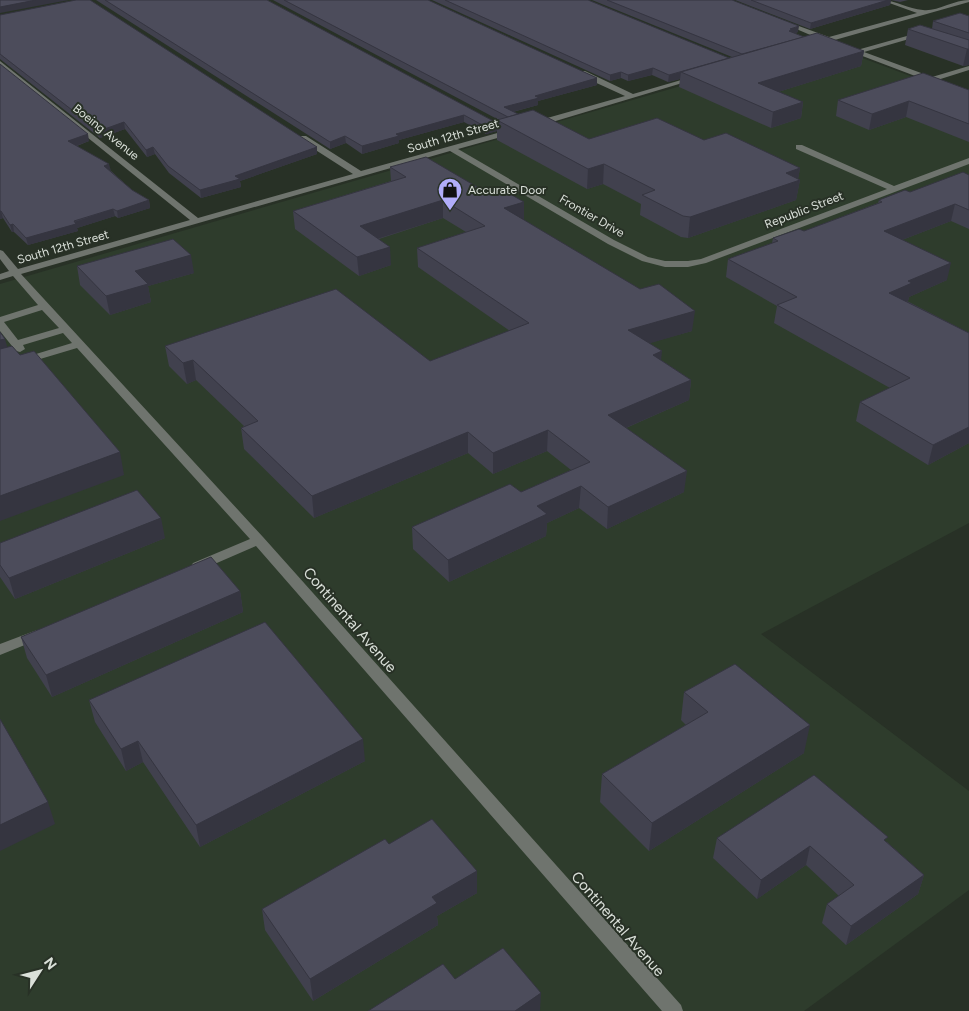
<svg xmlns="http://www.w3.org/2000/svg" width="969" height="1011" font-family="Figtree,sans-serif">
<rect width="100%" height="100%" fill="#283126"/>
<path fill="#2e3c2c" d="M825,44L969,98V523L761,634L969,791V890L804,1011H0V284Z"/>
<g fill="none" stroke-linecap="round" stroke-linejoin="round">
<g fill="#6f746e" fill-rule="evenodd">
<path d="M881,0C896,0 908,9 923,10C936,12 954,0 969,0V2L817,45L814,43L822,40L780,22L785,21L829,37L917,13Z"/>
<path d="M921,32L923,33V35L864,52L932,77L969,66V70L931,82L844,49L848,47L857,50Z"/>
<path d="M0,61L198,218L353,174L300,140V136H306L361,171L512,129H515V133L458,149L614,240L648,257L665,261H688L701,259L887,189L796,149V145H802L894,186L969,158V164L706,263L688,267H665L642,261L608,244L450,151L21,274L263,537L681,1005L683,1011H662L256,546L203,569H193L191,566L193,563L250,539L77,348L0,371V365L72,343L63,333L23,345L25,349L20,352L16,351L0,331V317L38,305L13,276L0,280V274L9,271L0,259V250L3,251L18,269L190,220L0,67ZM42,310L59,328L18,340L4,322Z"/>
<path d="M579,71H585L633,94L695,76L699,78L539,126H533V122L625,96L579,75Z"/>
<path d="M37,630L42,632L44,635L42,638L0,655V644Z"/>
</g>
</g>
<g fill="#41414e">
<path d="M96,0H267L497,123V120H499L273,0H428L597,78V85L538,101V105L513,112L518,114L589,139L704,140L800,168L798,179L800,180L796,200L688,238L681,237L640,215L641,204L603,184L587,189L497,140V131L486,134L464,122L399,140V143L362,154L346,143L330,149Z"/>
<path d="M432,0H588L729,58L732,57L592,0H732L798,32L795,33L804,37L864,51L861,66L778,92L803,102L801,118L771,128L679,87L680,79L668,82L652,75L628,81L621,78L610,81Z"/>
<path d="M735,0H908L900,2L891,0L890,5L810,29Z"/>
<path d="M0,15L317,147V154L240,181L241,187L201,198L169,173L155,154L147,157L125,129L100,138L0,59Z"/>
<path d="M969,16V65L963,66L905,45L908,29H932L933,21Z"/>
<path d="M0,64L89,141L77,146L111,171L132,190L149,200L150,208L118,218L115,216L77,228L78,231L28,245L14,232H12L3,218L0,219Z"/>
<path d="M969,90V142L906,117L869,130L836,116L838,100Z"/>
<path d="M390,167L524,220L692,331L649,343L661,360L691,380L689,400L626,428L684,492L607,529L579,508L547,523L546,536L449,582L413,549L412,527L521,492L571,470L547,451L493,474L468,453L314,518L244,449L241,428L244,426L196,380L187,384L169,366L165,346L430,361L510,331L418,267L417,248L466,232L443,218L379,239L391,265L359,276L295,229L293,211L391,181Z"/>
<path d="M969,175V229L951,221L902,240L947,280L909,297L908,301H907L969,333V443L928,465L856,421L860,402L890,388L774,323L777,306L726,277L728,259L772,243L773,238L804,231L878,203L879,200L910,192Z"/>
<path d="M77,266L194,273L148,286L151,302L110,315L80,285Z"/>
<path d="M165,538L15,599L0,577V543Z"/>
<path d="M240,591L243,612L52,697L27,658L21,637Z"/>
<path d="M684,692L804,753L649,851L600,802L602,774L686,725L681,720Z"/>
<path d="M89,700L365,761L200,847L143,762L126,771L95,722Z"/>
<path d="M717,838L887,842L924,875L918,894L846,945L822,923L827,904L839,896L806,865L757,899L713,858Z"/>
<path d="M389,844L477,893L437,916L438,925L313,1001L265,930L262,909Z"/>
</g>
<g fill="#353540">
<path d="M36,0H69L0,13V7Z"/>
<path d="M888,0H891L890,5L810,29L811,23Z"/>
<path d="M799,26L798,32L792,34L788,37L790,29Z"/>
<path d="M967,49H969V65L963,66Z"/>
<path d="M864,51L861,66L756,99L758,83Z"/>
<path d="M653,68L652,75L628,81V75Z"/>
<path d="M621,72V78L610,81V75Z"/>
<path d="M681,72L680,79L668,82L669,75Z"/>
<path d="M597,78V85L538,101V105L504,114V107L535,96Z"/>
<path d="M909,101L906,117L869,130L872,114Z"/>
<path d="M803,102L801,118L771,128L773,112Z"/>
<path d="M464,115V122L399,140V143L362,154V146L396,134Z"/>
<path d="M124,122L125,129L100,138L99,131Z"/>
<path d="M497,124V131L486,134V127Z"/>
<path d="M88,134L89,141L70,148L68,141Z"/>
<path d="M345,136L346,143L330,149V142Z"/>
<path d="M153,147L155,154L147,157L146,150Z"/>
<path d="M317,147V154L240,181L241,187L201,198L200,190L235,176Z"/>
<path d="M109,164L111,171L104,166Z"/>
<path d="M604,164L603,184L587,189L588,169Z"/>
<path d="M800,168L798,180H800L796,200L688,238L690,217L786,173Z"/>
<path d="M149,200L150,208L118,218L117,211Z"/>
<path d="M443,200V218L361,244L360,226Z"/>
<path d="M524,202V220L504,208Z"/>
<path d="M955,204L951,221L881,248L884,231Z"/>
<path d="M113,209L115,216L77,228L78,231L28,245L26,238Z"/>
<path d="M0,211H1L3,218L0,219Z"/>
<path d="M13,224L14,232H12L10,225Z"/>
<path d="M390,247L391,265L359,276L357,257Z"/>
<path d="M191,255L194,273L148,286L151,302L110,315L106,296L135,271Z"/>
<path d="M951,263L947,280L909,297L908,301L885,311L889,293L908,281Z"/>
<path d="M695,311L692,331L627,350L628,330Z"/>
<path d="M5,339L11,360L0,363V340Z"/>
<path d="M662,351L660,371L653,355Z"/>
<path d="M193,360L196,380L187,384L183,363Z"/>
<path d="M691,380L689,400L607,436L608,415Z"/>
<path d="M969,427V443L928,465L933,445Z"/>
<path d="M548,430L547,451L493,474V453Z"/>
<path d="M468,432V453L314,518L312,496Z"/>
<path d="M120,452L124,475L0,521V496Z"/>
<path d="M687,471L684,492L607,529L608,507Z"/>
<path d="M581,486L579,508L547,523L546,536L449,582L448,560L537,506Z"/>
<path d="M161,518L165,538L15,599L9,578Z"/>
<path d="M240,591L243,612L52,697L46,675Z"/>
<path d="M810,725L804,753L649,851L652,823Z"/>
<path d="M363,739L365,761L200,847L196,825Z"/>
<path d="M138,741L143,762L126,771L121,749Z"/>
<path d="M48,802L55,824L0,851V825Z"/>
<path d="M810,846L806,865L757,899L761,880Z"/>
<path d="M477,871V893L437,916L438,925L313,1001L310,979L432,897Z"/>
<path d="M924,875L918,894L846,945L851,926Z"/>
<path d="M541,993L540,1011H515Z"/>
</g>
<g fill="#4c4c5b" stroke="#353540">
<path d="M0,0H36L0,7Z"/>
<path d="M76,0H90L317,147L235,176L240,179L200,190L168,166L153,147L146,150L124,122L99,131L0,54V15Z"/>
<path d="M105,0H267L497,123V124L486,127L464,115L396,134L399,136L362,146L345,136L330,142Z"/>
<path d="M284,0H428L597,78L535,96L539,98L504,107L518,114L508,117Z"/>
<path d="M445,0H588L729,58L669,75L653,68L628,75L621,72L610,75Z"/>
<path d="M607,0H732L799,26L790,29L793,30L789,31L804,37L742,54Z"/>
<path d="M751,0H888L811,23Z"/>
<path d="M960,13L969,16V33L933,21Z"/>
<path d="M920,25L969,40V49H967L908,29Z"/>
<path d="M817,33L864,51L758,83L803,102L773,112L681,72Z"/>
<path d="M0,64L88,134L68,141L109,164L104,166L132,190L149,200L117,211L113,209L74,221L76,224L26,238L13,224L10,225L1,211H0Z"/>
<path d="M923,73L969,90V124L909,101L872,114L838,100Z"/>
<path d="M533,110L589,139L657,118L704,140L726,133L800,168L786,173L800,180L690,217L683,216L642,195L655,190L604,164L588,169L497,120Z"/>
<path d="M426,157L484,191L498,187L524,202L504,208L640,289L659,284L695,311L628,330L662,351L653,355L691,380L608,415L687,471L608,507L581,486L537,506L547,514L448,560L412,527L510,484L521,492L590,462L548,430L493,453L468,432L312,496L241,428L258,421L193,360L183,363L165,346L336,289L430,361L529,323L417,248L485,226L443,200L360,226L390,247L357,257L293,211L406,177L390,167Z"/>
<path d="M963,172L969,175V210L955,204L884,231L951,263L908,281L912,283L889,293L969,333V427L933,445L860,402L910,378L777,305L797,297L728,259L778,241L773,238L799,229L804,231L882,202L879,200L905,190L910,192Z"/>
<path d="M173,239L191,255L135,271L148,284L106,296L77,266Z"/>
<path d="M0,332L5,339L0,340Z"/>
<path d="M12,346L20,355L34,351L120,452L0,496V349Z"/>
<path d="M137,490L161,518L9,578L0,565V543Z"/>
<path d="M211,557L240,591L46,675L21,637Z"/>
<path d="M265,622L363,739L196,825L138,741L121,749L89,700Z"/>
<path d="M735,664L810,725L652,823L602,774L708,712L684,692Z"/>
<path d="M0,719L48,802L0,825Z"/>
<path d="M814,775L888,837L884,840L924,875L851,926L827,904L854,885L810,846L761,880L717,838Z"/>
<path d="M432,819L477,871L432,897L437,903L310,979L262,909L385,839L389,844Z"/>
<path d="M503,948L541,993L515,1011H368L443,964L455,979Z"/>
</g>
<defs>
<symbol id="shop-pin" viewBox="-11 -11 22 30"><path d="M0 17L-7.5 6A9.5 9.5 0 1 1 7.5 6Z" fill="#b1adfa" stroke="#283126"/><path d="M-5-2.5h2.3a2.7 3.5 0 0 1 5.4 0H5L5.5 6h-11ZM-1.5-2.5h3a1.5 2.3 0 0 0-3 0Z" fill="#111"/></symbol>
</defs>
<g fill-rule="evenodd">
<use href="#shop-pin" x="436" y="176" width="28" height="38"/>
</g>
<g text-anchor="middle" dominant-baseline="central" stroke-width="4" stroke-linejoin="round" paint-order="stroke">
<g font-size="12" fill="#dae0d9" stroke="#283126">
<text transform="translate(106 132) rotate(39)">Boeing Avenue</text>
<text transform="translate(453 136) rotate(-16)">South 12th Street</text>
<text transform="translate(804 210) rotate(-21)">Republic Street</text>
<text transform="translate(592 216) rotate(30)">Frontier Drive</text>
<text transform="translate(63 247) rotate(-16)">South 12th Street</text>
</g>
<g font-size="12" fill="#dae0d9" stroke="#283126" text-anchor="start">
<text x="468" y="190">Accurate Door</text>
</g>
<g font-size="15" fill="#dae0d9" stroke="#283126">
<text transform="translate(350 620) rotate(49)">Continental Avenue</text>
<text transform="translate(618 924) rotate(49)">Continental Avenue</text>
</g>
</g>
<g transform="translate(40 971) rotate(54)" stroke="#283126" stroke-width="4" paint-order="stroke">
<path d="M0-4L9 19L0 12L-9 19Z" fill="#dae0d9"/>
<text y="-8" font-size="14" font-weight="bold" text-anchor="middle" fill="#dae0d9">N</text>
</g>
</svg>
